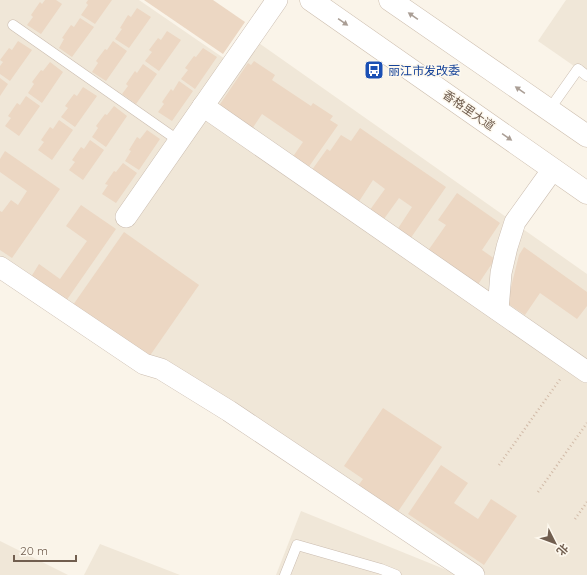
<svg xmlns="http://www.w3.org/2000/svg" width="587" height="575" font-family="Quicksand,'Noto Sans SC',sans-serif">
<rect width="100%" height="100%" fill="#faf4e9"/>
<g fill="#f0e7d8">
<path d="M0,0H139L225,59L256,41L587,274V575H484L145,360L0,260Z"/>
<path d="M566,0H587V75L538,41Z"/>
<path d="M301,511L459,575H276Z"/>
<path d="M0,541L68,575H0Z"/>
<path d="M100,544L180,575H84Z"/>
</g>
<g fill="#ecd7c3">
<path d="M45,0H56L62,4L41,34L27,25L33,17L31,15L40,2L42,4Z"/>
<path d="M88,0H112L95,24L81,15L88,5L86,3Z"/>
<path d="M144,0H213L245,22L223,54Z"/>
<path d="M137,8L151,17L129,48L115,39L122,29L120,28L128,15L131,17Z"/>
<path d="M80,18L94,27L72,57L59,48L64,39L62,38L71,25L74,27Z"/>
<path d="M167,31L181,40L159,71L145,61L152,52L149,50L158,38L161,40Z"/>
<path d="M18,41L32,50L10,81L0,74V66L3,62L0,60L9,48L12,50Z"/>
<path d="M113,41L127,51L106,81L92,72L98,63L96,61L105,49L107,50Z"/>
<path d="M203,48L217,57L195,89L181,79L188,70L185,68L194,56L196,57Z"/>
<path d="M254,61L275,75L272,80L311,106L313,103L333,116L330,120L338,125L308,168L292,158L303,142L262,114L250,132L216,110L248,63L251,65Z"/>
<path d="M50,62L63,72L42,103L28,93L34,84L32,82L41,70L43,71Z"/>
<path d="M143,64L157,74L136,104L122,94L128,86L126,84L135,71L137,73Z"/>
<path d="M0,78L8,84L0,96Z"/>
<path d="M179,81L193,91L172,121L158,112L164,104L162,102L171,89L173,91Z"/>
<path d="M83,87L97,96L75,127L61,117L68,108L65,106L74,94L77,96Z"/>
<path d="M26,96L40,106L19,136L5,126L11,118L8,116L17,103L20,105Z"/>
<path d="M114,106L127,116L106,147L92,137L98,128L96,126L105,114L107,115Z"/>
<path d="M59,120L73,130L52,160L38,150L44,142L41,140L50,127L53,129Z"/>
<path d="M360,128L446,187L408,242L395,233L412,207L399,198L381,223L367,214L385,189L373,180L356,206L309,174L327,149L330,151L341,135L351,141Z"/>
<path d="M147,130L160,139L139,170L125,161L131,151L129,150L137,137L140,139Z"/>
<path d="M90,140L104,150L83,180L69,170L75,162L72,160L81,147L84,149Z"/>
<path d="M5,151L60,189L12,258L0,250V211L2,212L11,200L18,205L27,191L0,172V159Z"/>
<path d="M123,163L137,173L116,203L102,194L108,185L105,184L114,171L116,172Z"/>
<path d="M457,193L500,223L482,250L495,259L475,289L425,255L446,225L438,220Z"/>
<path d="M81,205L116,229L66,301L31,277L39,264L60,279L87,241L66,226Z"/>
<path d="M124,232L199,285L149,357L73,305Z"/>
<path d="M524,247L587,292V306L577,319L540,293L525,315L507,303L519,255Z"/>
<path d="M383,408L442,447L397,513L357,487L363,479L344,466Z"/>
<path d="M441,465L468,483L454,503L478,519L491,499L517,516L484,565L408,514Z"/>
</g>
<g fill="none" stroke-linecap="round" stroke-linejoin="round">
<defs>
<g id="service">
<path d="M13,25L179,141"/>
<path d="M549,110L578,69L587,76"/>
<path d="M285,575L297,545L381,569L396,575"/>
</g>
<g id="minor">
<path d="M203,106L587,372"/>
<path d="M126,217L277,0"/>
<path d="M0,267L144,364L161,369L229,411L474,575"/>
<path d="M498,310L501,273L507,247L515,222L553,169"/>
</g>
<g id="secondary">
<path d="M311,0L587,193"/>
<path d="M390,0L587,136"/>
</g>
</defs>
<use href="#service" stroke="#cbbdb0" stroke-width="11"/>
<use href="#minor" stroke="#cbbdb0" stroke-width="22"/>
<use href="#secondary" stroke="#cdbeae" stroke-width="23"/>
<g stroke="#d1baa7" stroke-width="2.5" stroke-dasharray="1 3" stroke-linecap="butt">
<path d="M499,465L561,378"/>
<path d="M538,492L587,423"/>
<path d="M575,519L587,502"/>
</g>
<use href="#service" stroke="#fff" stroke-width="10"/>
<use href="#minor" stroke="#fff" stroke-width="21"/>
<use href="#secondary" stroke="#fff" stroke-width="22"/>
</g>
<defs><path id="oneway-solid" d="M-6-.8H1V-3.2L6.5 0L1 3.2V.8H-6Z"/></defs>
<g fill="#aa9e95">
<use href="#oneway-solid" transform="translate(413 16) rotate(-145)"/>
<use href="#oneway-solid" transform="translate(343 22) rotate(35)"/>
<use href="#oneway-solid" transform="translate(520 90) rotate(-145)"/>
<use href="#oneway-solid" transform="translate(507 137) rotate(35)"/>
</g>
<defs>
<symbol id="bus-square" viewBox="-11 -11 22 22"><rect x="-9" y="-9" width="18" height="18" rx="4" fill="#1a4fb4" stroke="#fdf8ee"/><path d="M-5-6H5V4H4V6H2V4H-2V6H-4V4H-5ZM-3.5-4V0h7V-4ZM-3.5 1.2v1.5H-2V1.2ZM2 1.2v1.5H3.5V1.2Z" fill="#fff"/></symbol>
</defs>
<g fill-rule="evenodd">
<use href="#bus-square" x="363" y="59" width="22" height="22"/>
</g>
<g text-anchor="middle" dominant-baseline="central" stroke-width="3" stroke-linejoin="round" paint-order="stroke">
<g font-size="12" fill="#164399" stroke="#fdf8ee" text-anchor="start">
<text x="388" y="70">丽江市发改委</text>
</g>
<g font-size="12" fill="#715e4f" stroke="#fdf8ee">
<text transform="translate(469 110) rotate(35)">香格里大道</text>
</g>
</g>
<g transform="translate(555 543) rotate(132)" stroke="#fdf8ee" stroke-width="3" paint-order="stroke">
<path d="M0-3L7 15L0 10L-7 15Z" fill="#715e4f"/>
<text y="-6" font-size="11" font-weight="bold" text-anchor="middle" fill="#715e4f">北</text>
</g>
<path d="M14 555v6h62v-6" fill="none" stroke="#715e4f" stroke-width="2"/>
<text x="20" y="555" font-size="12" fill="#715e4f" stroke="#fdf8ee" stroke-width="3" paint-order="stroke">20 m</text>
</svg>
